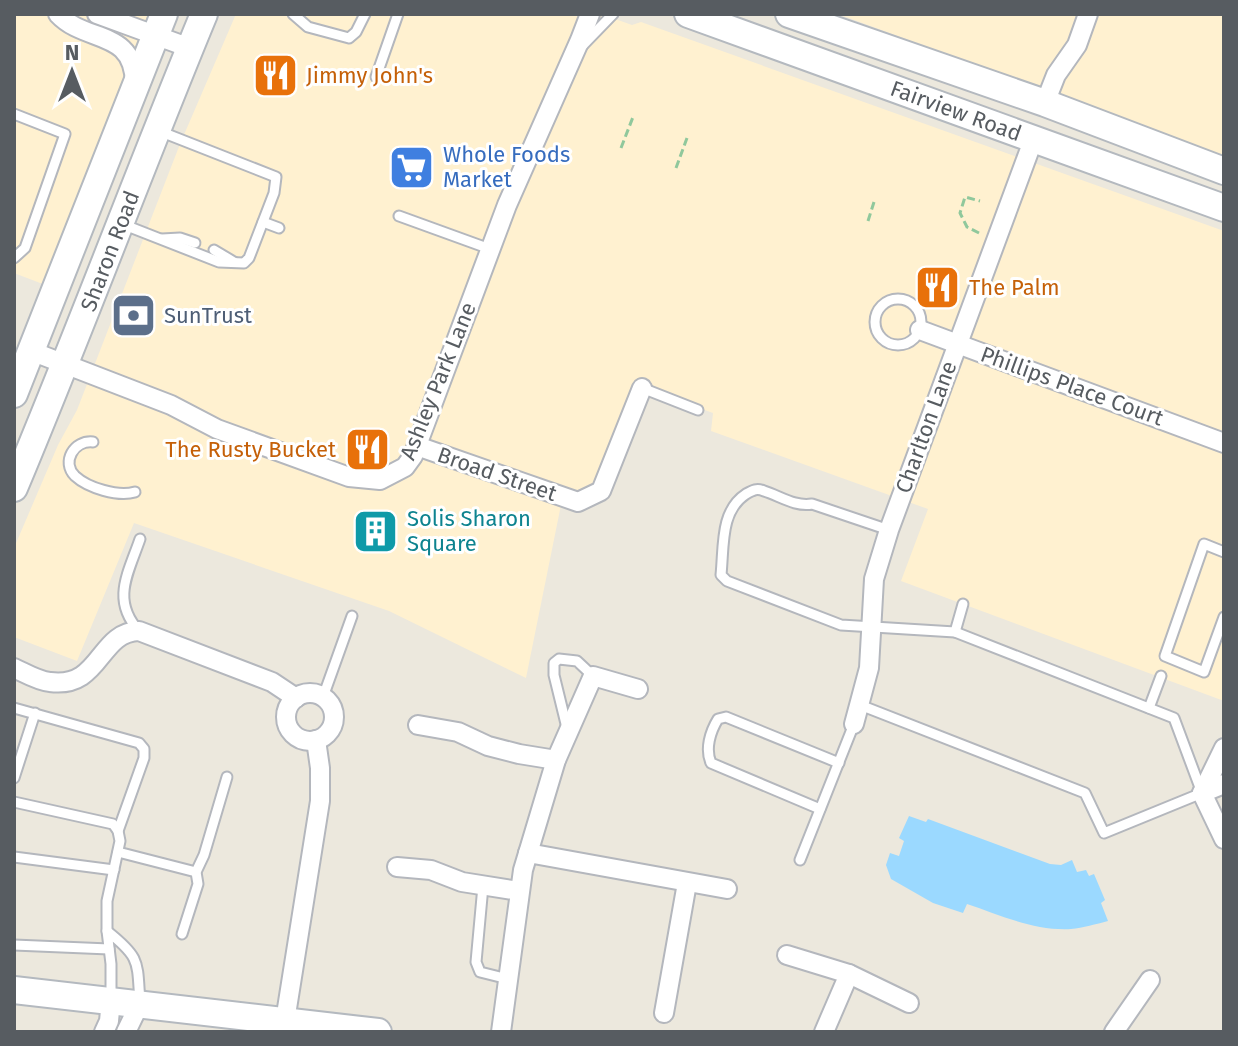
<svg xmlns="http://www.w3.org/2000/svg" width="1238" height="1046" font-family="'Fira Sans',sans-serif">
<rect width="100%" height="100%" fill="#ece8dd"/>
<g fill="#fff1d0">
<path d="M14,14H155L48,286L14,273Z"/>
<path d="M236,14H601L632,25L641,22L1224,231V701L901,581L928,509L711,431L713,413L643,388L609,479L562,500L526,678L389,611L134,523L77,661L14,637V548L58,445L77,410L180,144Z"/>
<path d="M838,14H1224V156L1049,92Z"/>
</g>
<path fill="#9bd9ff" d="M909,816L926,822L928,819L1050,864L1061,865L1072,860L1077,872L1086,870L1089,876L1094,874L1105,900L1101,903L1108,921C1096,924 1083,928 1071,929C1034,931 1000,915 967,904L963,913L933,903L891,879L886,865L890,853L899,856L904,841L899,838Z"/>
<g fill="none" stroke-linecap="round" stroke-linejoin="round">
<defs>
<g id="lane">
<path d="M293,14L308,27L349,38L356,32L365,14"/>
<path d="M583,45L613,14"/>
<path d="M376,77L398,14"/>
<path d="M14,114L65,134L25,248L14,258"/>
<path d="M399,216L490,249"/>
<path d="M263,222L279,228"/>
<path d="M122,224L219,262L244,263L249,258L274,193L276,177L159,131"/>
<path d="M162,239L180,238L195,243"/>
<path d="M214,250L234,262"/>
<circle cx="898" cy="322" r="23"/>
<path d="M642,388L698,410"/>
<path d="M93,442C74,440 61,462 75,476C88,488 118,497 135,492"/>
<path d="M1224,552L1204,544L1165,656L1204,672L1224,617"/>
<path d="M139,631C111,600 128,574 140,539"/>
<path d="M955,632L963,604"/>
<path d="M323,697L352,616"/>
<path d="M860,705L1085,793L1104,833L1202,793L1174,718L955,632L841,625L727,581L721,575C724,546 720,511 746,494C753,490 757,488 764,491C780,496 795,507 812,504L889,530"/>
<path d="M14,708L139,743L144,749V758L118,831"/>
<path d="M1149,708L1161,676"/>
<path d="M567,728L554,675V663L559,659L577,661L593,676"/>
<path d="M14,778L35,713"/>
<path d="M14,802L113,824L118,831L120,841L107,901V931"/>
<path d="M820,809L711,763C705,749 710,732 718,719L726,717L839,763"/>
<path d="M118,852L196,872"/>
<path d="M14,857L114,870"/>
<path d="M800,860L854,724"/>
<path d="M483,886L476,962L480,972L508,979"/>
<path d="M182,934L198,884L196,872L204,855L227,777"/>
<path d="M14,945L109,949"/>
<path d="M111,999V964L107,931C141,958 137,961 140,1003"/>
</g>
<g id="street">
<path d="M58,14C86,44 134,28 135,84"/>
<path d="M97,14L190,48"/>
<path d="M1045,103L1056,75L1077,45L1088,14"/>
<path d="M920,330L1224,443"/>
<path d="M31,351L171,405L217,429L349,477L380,480L405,467L413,456L507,205L580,40L590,14"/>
<path d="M417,446L578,502L601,491L642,388"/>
<path d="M14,668C25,673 38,681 50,682C101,689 98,632 139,631L272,682L296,698"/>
<circle cx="310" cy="717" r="24"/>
<path d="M854,724L869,668L874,579L889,530L1034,138"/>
<path d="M418,725L458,732L488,746L519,754L556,760"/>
<path d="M1224,748L1202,793L1224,784"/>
<path d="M1202,793L1224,839"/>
<path d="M528,853L727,889"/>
<path d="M397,867L431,870L462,882L519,891"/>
<path d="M787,955L849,974L909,1003"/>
<path d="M664,1013L687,883"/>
<path d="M285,1021L320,801V768L316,740"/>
<path d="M104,1032L109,1021L111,1000"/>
<path d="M126,1032L140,1003"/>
<path d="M501,1032L523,870L556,760L593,676L638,689"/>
<path d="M824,1032L849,974"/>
<path d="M1114,1032L1150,980"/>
</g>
<g id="secondary">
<path d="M688,14L1224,208"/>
<path d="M789,14L1045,103L1224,171"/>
<path d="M14,394L164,14"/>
<path d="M14,488C80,331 139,171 204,14"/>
<path d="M14,990L378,1032"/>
</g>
</defs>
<use href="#lane" stroke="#b4b7bd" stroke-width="13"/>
<use href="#street" stroke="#b4b7bd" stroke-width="22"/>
<use href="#secondary" stroke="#b4b9bf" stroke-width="30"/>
<g stroke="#90c89c" stroke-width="3" stroke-dasharray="8 4" stroke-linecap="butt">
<path d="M621,148L633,117"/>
<path d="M676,168L687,138"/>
<path d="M868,221L874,202"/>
<path d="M979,233L967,227L960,213L965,197L980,201"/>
</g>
<use href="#lane" stroke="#fff" stroke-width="9"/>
<use href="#street" stroke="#fff" stroke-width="18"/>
<use href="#secondary" stroke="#fff" stroke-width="26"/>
</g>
<defs>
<symbol id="restaurant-square" viewBox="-11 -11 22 22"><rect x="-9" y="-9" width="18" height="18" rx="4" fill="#e8710a" stroke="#fff"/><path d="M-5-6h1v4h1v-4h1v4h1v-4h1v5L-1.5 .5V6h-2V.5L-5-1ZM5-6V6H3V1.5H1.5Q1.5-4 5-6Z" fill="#fff"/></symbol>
<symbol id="supermarket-square" viewBox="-11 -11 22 22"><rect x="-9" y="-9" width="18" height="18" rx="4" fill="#3f7fe0" stroke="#fff"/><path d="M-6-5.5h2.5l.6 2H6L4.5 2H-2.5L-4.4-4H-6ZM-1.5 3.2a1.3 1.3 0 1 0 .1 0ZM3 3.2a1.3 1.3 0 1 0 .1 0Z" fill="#fff"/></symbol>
<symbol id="bank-square" viewBox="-11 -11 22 22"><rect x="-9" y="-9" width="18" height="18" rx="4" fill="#5c6f8a" stroke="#fff"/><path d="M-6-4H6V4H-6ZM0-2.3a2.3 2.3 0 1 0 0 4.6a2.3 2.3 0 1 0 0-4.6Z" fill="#fff"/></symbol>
<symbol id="building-square" viewBox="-11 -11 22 22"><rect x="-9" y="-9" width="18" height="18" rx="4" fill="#0f9aa8" stroke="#fff"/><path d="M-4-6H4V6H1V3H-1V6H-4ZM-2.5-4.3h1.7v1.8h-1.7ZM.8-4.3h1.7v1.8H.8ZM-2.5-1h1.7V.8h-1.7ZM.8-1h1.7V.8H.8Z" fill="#fff"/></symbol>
</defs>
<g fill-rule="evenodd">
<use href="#restaurant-square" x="250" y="50" width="51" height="51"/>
<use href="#supermarket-square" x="386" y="142" width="51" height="51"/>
<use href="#restaurant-square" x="912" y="262" width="51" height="51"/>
<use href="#bank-square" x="108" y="290" width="51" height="51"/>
<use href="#restaurant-square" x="342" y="424" width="51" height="51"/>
<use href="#building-square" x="350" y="506" width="51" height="51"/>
</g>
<g text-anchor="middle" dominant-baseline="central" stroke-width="6" stroke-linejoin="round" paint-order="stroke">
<g font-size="22" fill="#c56008" stroke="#fff" text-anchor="start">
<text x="306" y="75">Jimmy John's</text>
<text x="969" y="287">The Palm</text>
<text x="336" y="449" text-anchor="end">The Rusty Bucket</text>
</g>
<g font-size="22" fill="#575c61" stroke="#fff">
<text transform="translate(956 111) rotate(20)">Fairview Road</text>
<text transform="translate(110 251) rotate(-69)">Sharon Road</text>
<text transform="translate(438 381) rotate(-68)">Ashley Park Lane</text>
<text transform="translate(1072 386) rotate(20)">Phillips Place Court</text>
<text transform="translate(926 427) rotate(-70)">Charlton Lane</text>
<text transform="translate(497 474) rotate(19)">Broad Street</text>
</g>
<g font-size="22" fill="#366cbe" stroke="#fff" text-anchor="start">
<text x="443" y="154">Whole Foods<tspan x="443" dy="25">Market</tspan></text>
</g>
<g font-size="22" fill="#4e5e75" stroke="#fff" text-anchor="start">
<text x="164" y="315">SunTrust</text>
</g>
<g font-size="22" fill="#0d838f" stroke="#fff" text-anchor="start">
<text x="407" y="518">Solis Sharon<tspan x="407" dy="25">Square</tspan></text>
</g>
</g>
<rect width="1238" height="1046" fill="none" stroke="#575c61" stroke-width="32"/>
<g transform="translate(72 72)" stroke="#ffffff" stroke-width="6" paint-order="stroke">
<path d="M0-6L14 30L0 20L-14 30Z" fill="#575c61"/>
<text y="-12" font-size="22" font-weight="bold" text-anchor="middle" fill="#575c61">N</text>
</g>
</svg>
